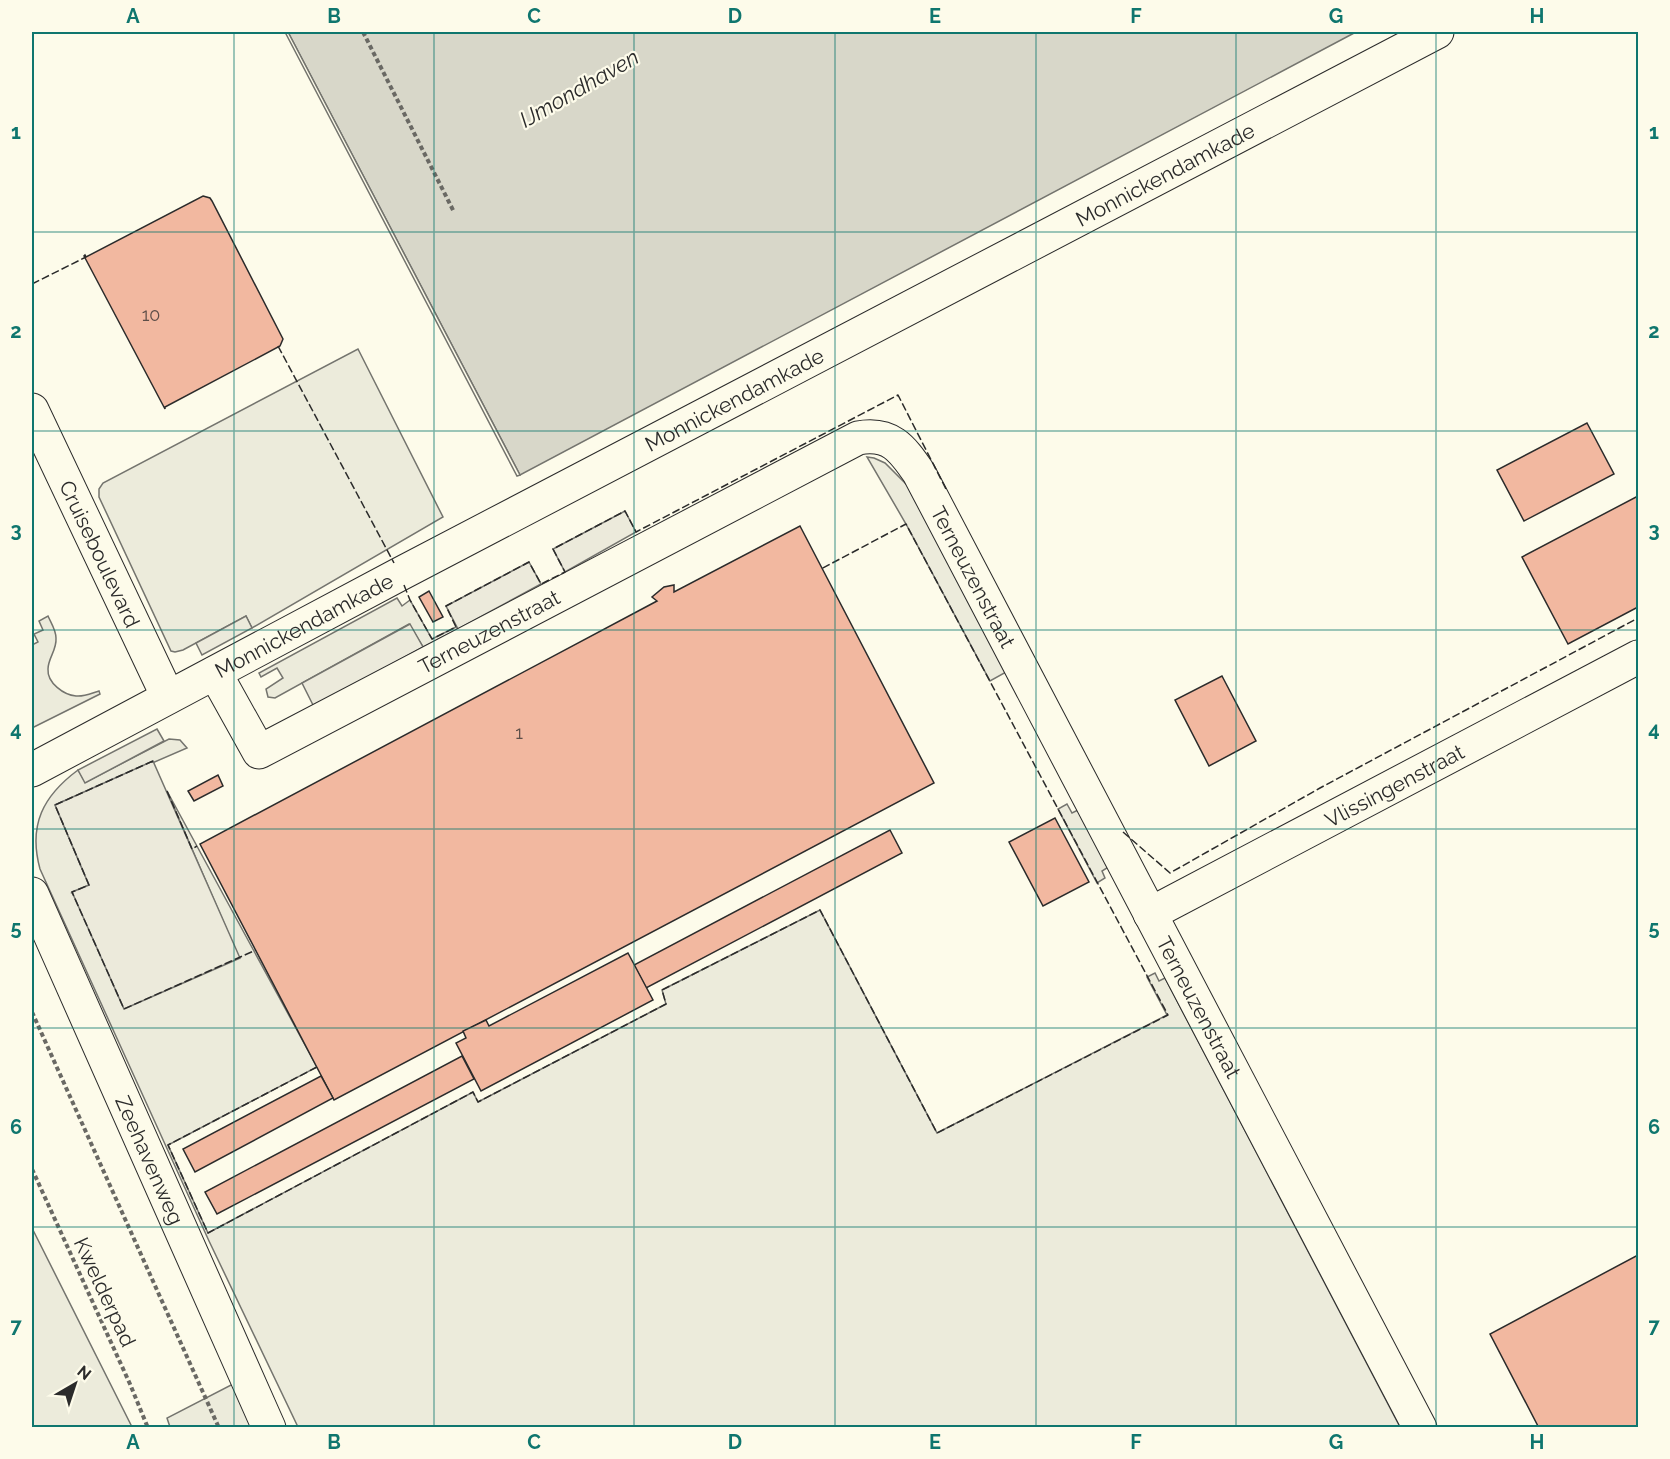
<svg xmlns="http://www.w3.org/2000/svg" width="1670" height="1459" font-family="Raleway,sans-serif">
<rect width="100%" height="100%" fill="#fdfbea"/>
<g fill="#ecebdb" stroke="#74746e" stroke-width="1.5">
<path d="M358,349L443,517L252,628L246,616L183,650L175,652L171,651L99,497V489L103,483Z"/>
<path d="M867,457L874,458L885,463L911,489L1008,671L990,681L906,524Z"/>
<path d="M397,598L402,606L410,600L432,639L456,627L458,629L423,647L409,624L275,698L268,697L266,689L283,678L277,668L261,677L259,673Z"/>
<path d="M48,616C51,623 56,630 56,638C57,650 48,658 48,669C47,683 64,695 76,696C84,697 92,693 99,691L100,694L32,728V645L38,642L34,634L43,630L39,621Z"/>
<path d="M169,739L180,740L187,748L55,805L89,885L72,893L239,958L167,791L317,1067L168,1145L208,1233L473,1092L478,1102L666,1004L662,990L820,910L937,1133L1167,1015L1147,977L1155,973L1159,981L1165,978L1400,1427H298L209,1241L40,869C28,825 43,796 78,770L86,782Z"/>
<path d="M1067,804L1072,813L1080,809L1110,866L1102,871L1105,878L1097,883L1058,809Z"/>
<path d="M32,1228L132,1427H32Z"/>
<path d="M233,1384L256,1427H170L167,1418Z"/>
</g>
<g fill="#eceadb" stroke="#74746e" stroke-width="1.5">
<path d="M625,511L636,532L565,572L553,549Z"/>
<path d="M529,562L541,584L458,629L446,606Z"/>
<path d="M246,616L252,628L202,655L196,643Z"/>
<path d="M410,624L423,647L314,707L302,683Z"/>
<path d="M157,729L164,741L85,783L78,770Z"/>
<path d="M153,761L240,958L124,1009L72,892L89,885L55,805Z"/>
</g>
<path fill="#d8d7c9" stroke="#74746e" stroke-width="1.5" d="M288,32H1356L520,475Z"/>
<path fill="#fdfbea" stroke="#74746e" stroke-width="1.5" d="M285,32H288L520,475L517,476Z"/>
<g fill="#f2b8a0" stroke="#2b2b2b" stroke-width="1.5">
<path d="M203,196L210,198L212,201L283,339L280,346L165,407V409L84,256L85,255L86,257Z"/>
<path d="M1587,423L1614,474L1524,521L1497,470Z"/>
<path d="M1638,496V607L1568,644L1522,557Z"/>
<path d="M800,526L934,783L334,1100L200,844L657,601L652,597L664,587L674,585V592Z"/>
<path d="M429,591L443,617L433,622L419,597Z"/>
<path d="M1222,676L1256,741L1209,766L1175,700Z"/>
<path d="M218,775L223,786L194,801L188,791Z"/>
<path d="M1055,818L1089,882L1043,906L1009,842Z"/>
<path d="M890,830L902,853L646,988L634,965Z"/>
<path d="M628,953L653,1000L481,1091L456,1043L466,1038L463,1031L486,1020L489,1026Z"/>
<path d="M462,1056L474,1079L217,1214L205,1192Z"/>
<path d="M321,1076L333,1098L195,1172L183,1149Z"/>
<path d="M1638,1255V1428H1539L1490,1334Z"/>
</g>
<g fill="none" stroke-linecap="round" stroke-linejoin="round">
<defs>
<g id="minor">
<path id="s1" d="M32,410L168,697"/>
<path id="s2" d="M215,673L259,752L858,438C890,432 902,448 919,473L1420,1428"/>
<path id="s3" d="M32,770L400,574L1437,32"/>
<path id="s4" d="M32,894L269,1428"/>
<path id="s5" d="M1150,914L1638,657"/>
</g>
</defs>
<use href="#minor" stroke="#2b2b2b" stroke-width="35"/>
<g stroke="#6a6964" stroke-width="4" stroke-dasharray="4.5 3" stroke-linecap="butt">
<path d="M363,32L454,212"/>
<path d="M32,1012L219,1428"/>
<path d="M32,1169L130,1384L148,1428"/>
</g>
<use href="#minor" stroke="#fdfbea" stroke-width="33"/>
<g stroke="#2b2b2b" stroke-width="1.5" stroke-dasharray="8 3" stroke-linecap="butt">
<path d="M32,284L86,257"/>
<path d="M278,346L394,563"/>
<path d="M404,585L410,600L432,639L456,627L446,606L529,562L541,584L565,572L553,549L625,511L636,532L898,395L947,491"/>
<path d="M153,761L55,805L89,885L72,892L124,1009L256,950"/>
<path d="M167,791L192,849L197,846"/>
<path d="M1123,832L1170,873L1320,788L1638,618"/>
<path d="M317,1067L168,1145L208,1233L473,1092L478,1102L666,1004L662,990L820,910L937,1133L1168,1015L906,524L821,569"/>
</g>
</g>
<path fill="none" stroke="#0f766e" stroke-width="1.5" stroke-opacity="0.55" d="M234,32V1428M434,32V1428M634,32V1428M835,32V1428M1036,32V1428M1236,32V1428M1436,32V1428M32,232H1638M32,431H1638M32,630H1638M32,829H1638M32,1028H1638M32,1227H1638"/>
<g text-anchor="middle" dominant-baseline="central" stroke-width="4.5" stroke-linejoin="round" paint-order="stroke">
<g font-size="18" fill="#5d4e48">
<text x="151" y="314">10</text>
<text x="519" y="732">1</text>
</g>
<g font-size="21" fill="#2b2b2b" stroke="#fdfbea">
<text stroke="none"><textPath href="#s3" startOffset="1280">Monnickendamkade</textPath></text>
<text stroke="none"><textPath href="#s3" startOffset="794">Monnickendamkade</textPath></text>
<text stroke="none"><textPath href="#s1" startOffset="159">Cruiseboulevard</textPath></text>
<text stroke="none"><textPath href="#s2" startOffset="960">Terneuzenstraat</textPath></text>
<text stroke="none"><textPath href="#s3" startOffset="308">Monnickendamkade</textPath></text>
<text stroke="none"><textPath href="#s2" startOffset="350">Terneuzenstraat</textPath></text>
<text stroke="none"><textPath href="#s5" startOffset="276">Vlissingenstraat</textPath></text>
<text stroke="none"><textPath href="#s2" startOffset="1446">Terneuzenstraat</textPath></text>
<text stroke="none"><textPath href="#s4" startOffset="291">Zeehavenweg</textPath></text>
<text transform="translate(105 1292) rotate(65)">Kwelderpad</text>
</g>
<g font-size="22" font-style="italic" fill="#2b2b2b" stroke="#fdfbea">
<text transform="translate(579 88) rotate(-30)">IJmondhaven</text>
</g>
</g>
<rect width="1670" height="1459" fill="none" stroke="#fdfbea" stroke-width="66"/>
<g transform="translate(75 1384) rotate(39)" stroke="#fdfbea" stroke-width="4.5" paint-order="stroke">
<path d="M0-4.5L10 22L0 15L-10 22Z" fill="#2b2b2b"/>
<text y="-9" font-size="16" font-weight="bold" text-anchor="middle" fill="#2b2b2b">N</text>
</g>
<rect x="33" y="33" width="1604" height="1393" fill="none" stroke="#0f766e" stroke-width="2"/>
<g font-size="20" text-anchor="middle" font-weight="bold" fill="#0f766e">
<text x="133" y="23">A</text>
<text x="334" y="23">B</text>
<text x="534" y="23">C</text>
<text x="735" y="23">D</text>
<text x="935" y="23">E</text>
<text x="1136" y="23">F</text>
<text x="1336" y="23">G</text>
<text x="1537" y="23">H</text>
<text x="16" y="139">1</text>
<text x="1654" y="139">1</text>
<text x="16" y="338">2</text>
<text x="1654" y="338">2</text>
<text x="16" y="537">3</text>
<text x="1654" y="537">3</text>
<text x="16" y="736">4</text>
<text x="1654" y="736">4</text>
<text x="16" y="935">5</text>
<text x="1654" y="935">5</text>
<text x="16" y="1134">6</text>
<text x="1654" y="1134">6</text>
<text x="16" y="1333">7</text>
<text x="1654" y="1333">7</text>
<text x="133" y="1449">A</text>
<text x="334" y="1449">B</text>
<text x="534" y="1449">C</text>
<text x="735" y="1449">D</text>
<text x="935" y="1449">E</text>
<text x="1136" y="1449">F</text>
<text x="1336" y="1449">G</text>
<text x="1537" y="1449">H</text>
</g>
</svg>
